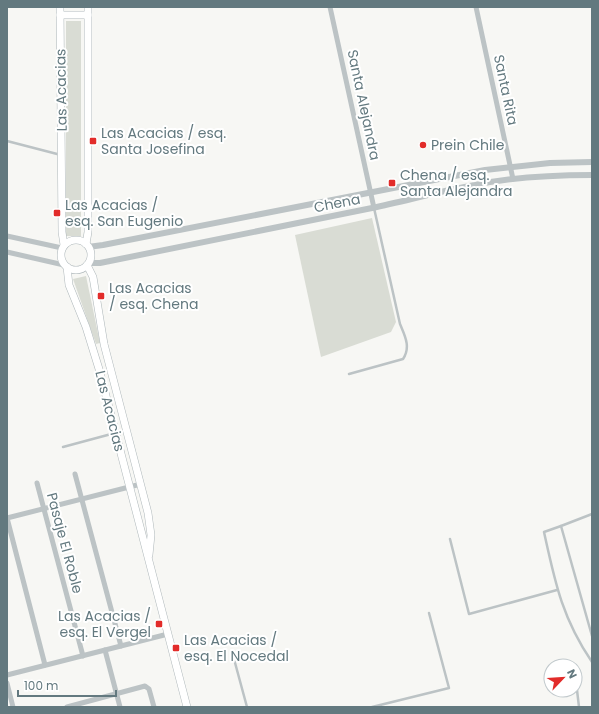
<svg xmlns="http://www.w3.org/2000/svg" width="599" height="714" font-family="Poppins,sans-serif">
<rect width="100%" height="100%" fill="#f7f7f4"/>
<g fill="#d9dcd4">
<rect x="66" y="21" width="15" height="215"/>
<path d="M372,218L396,322L391,332L321,357L295,235Z"/>
<path d="M86,276L100,343L96,344L73,279Z"/>
</g>
<g fill="none" stroke-linecap="round" stroke-linejoin="round">
<defs>
<g id="secondary">
<path d="M60,7L62,232L64,245"/>
<path d="M60,15H88"/>
<circle cx="76" cy="255" r="15"/>
<path d="M86,244L88,232V7"/>
<path d="M87,265L93,277L104,344L148,513L151,535L149,555"/>
<path d="M67,267L69,285L86,327L99,369L187,707"/>
</g>
</defs>
<use href="#secondary" stroke="#aeb7ba" stroke-width="8"/>
<g stroke="#bcc3c5" stroke-width="2.5">
<path d="M7,141L61,155"/>
<path d="M349,374L403,359C411,347 405,336 400,324L374,208"/>
<path d="M63,447L115,433"/>
<path d="M592,514L561,526L592,636"/>
<path d="M561,526L544,532C555,582 562,618 592,662"/>
<path d="M450,539L469,614L557,590"/>
<path d="M234,659L247,707"/>
<path d="M575,673L579,707"/>
<path d="M372,707L449,688L429,613"/>
</g>
<g stroke="#bcc3c5" stroke-width="5">
<path d="M330,7L374,208"/>
<path d="M476,7L513,179"/>
<path d="M7,236L62,248"/>
<path d="M7,252L64,265"/>
<path d="M75,474L121,646"/>
<path d="M37,483L83,656"/>
<path d="M7,518L45,665"/>
<path d="M7,518L141,484"/>
<path d="M105,650L120,707"/>
<path d="M7,675L168,634"/>
<path d="M7,683L13,707"/>
<path d="M67,707L145,686L149,689L154,707"/>
</g>
<g stroke="#bcc3c5" stroke-width="6">
<path d="M88,247L103,245L485,170L550,163L592,162"/>
<path d="M89,263H100C190,244 281,227 372,208C406,201 440,191 475,185C513,177 553,175 592,175"/>
</g>
<use href="#secondary" stroke="#fff" stroke-width="7"/>
</g>
<g fill="#e22c2a" stroke="#fff" stroke-width="1.5">
<rect x="89" y="137" width="8" height="8" rx="2"/>
<circle cx="423" cy="145" r="4"/>
<rect x="388" y="179" width="8" height="8" rx="2"/>
<rect x="53" y="209" width="8" height="8" rx="2"/>
<rect x="97" y="292" width="8" height="8" rx="2"/>
<rect x="155" y="620" width="8" height="8" rx="2"/>
<rect x="172" y="644" width="8" height="8" rx="2"/>
</g>
<g text-anchor="middle" dominant-baseline="central" stroke-width="4" stroke-linejoin="round" paint-order="stroke">
<g font-size="14" fill="#63797f" stroke="#fff">
<text transform="translate(61 90) rotate(-91)">Las Acacias</text>
<text transform="translate(506 90) rotate(78)">Santa Rita</text>
<text transform="translate(364 105) rotate(78)">Santa Alejandra</text>
<text transform="translate(337 203) rotate(-11)">Chena</text>
<text transform="translate(110 411) rotate(76)">Las Acacias</text>
<text transform="translate(65 543) rotate(75)">Pasaje El Roble</text>
</g>
<g font-size="14" fill="#63797f" stroke="#fff" text-anchor="start">
<text x="101" y="133">Las Acacias / esq.<tspan x="101" dy="16">Santa Josefina</tspan></text>
<text x="431" y="145">Prein Chile</text>
<text x="400" y="175">Chena / esq.<tspan x="400" dy="16">Santa Alejandra</tspan></text>
<text x="65" y="205">Las Acacias /<tspan x="65" dy="16">esq. San Eugenio</tspan></text>
<text x="109" y="288">Las Acacias<tspan x="109" dy="16">/ esq. Chena</tspan></text>
<text x="151" y="616" text-anchor="end">Las Acacias /<tspan x="151" dy="16">esq. El Vergel</tspan></text>
<text x="184" y="640">Las Acacias /<tspan x="184" dy="16">esq. El Nocedal</tspan></text>
</g>
</g>
<rect width="599" height="714" fill="none" stroke="#63797f" stroke-width="16"/>
<g transform="translate(563 678) rotate(65)"><circle r="19" fill="#ffffff" stroke="#c1c9cc"/>
<path d="M0-3L7 15L0 10L-7 15Z" fill="#e22c2a"/>
<text y="-6" font-size="11" font-weight="bold" text-anchor="middle" fill="#63797f">N</text>
</g>
<path d="M18 690v6h98v-6" fill="none" stroke="#63797f" stroke-width="2"/>
<text x="24" y="690" font-size="12" fill="#63797f" stroke="#ffffff" stroke-width="3" paint-order="stroke">100 m</text>
</svg>
